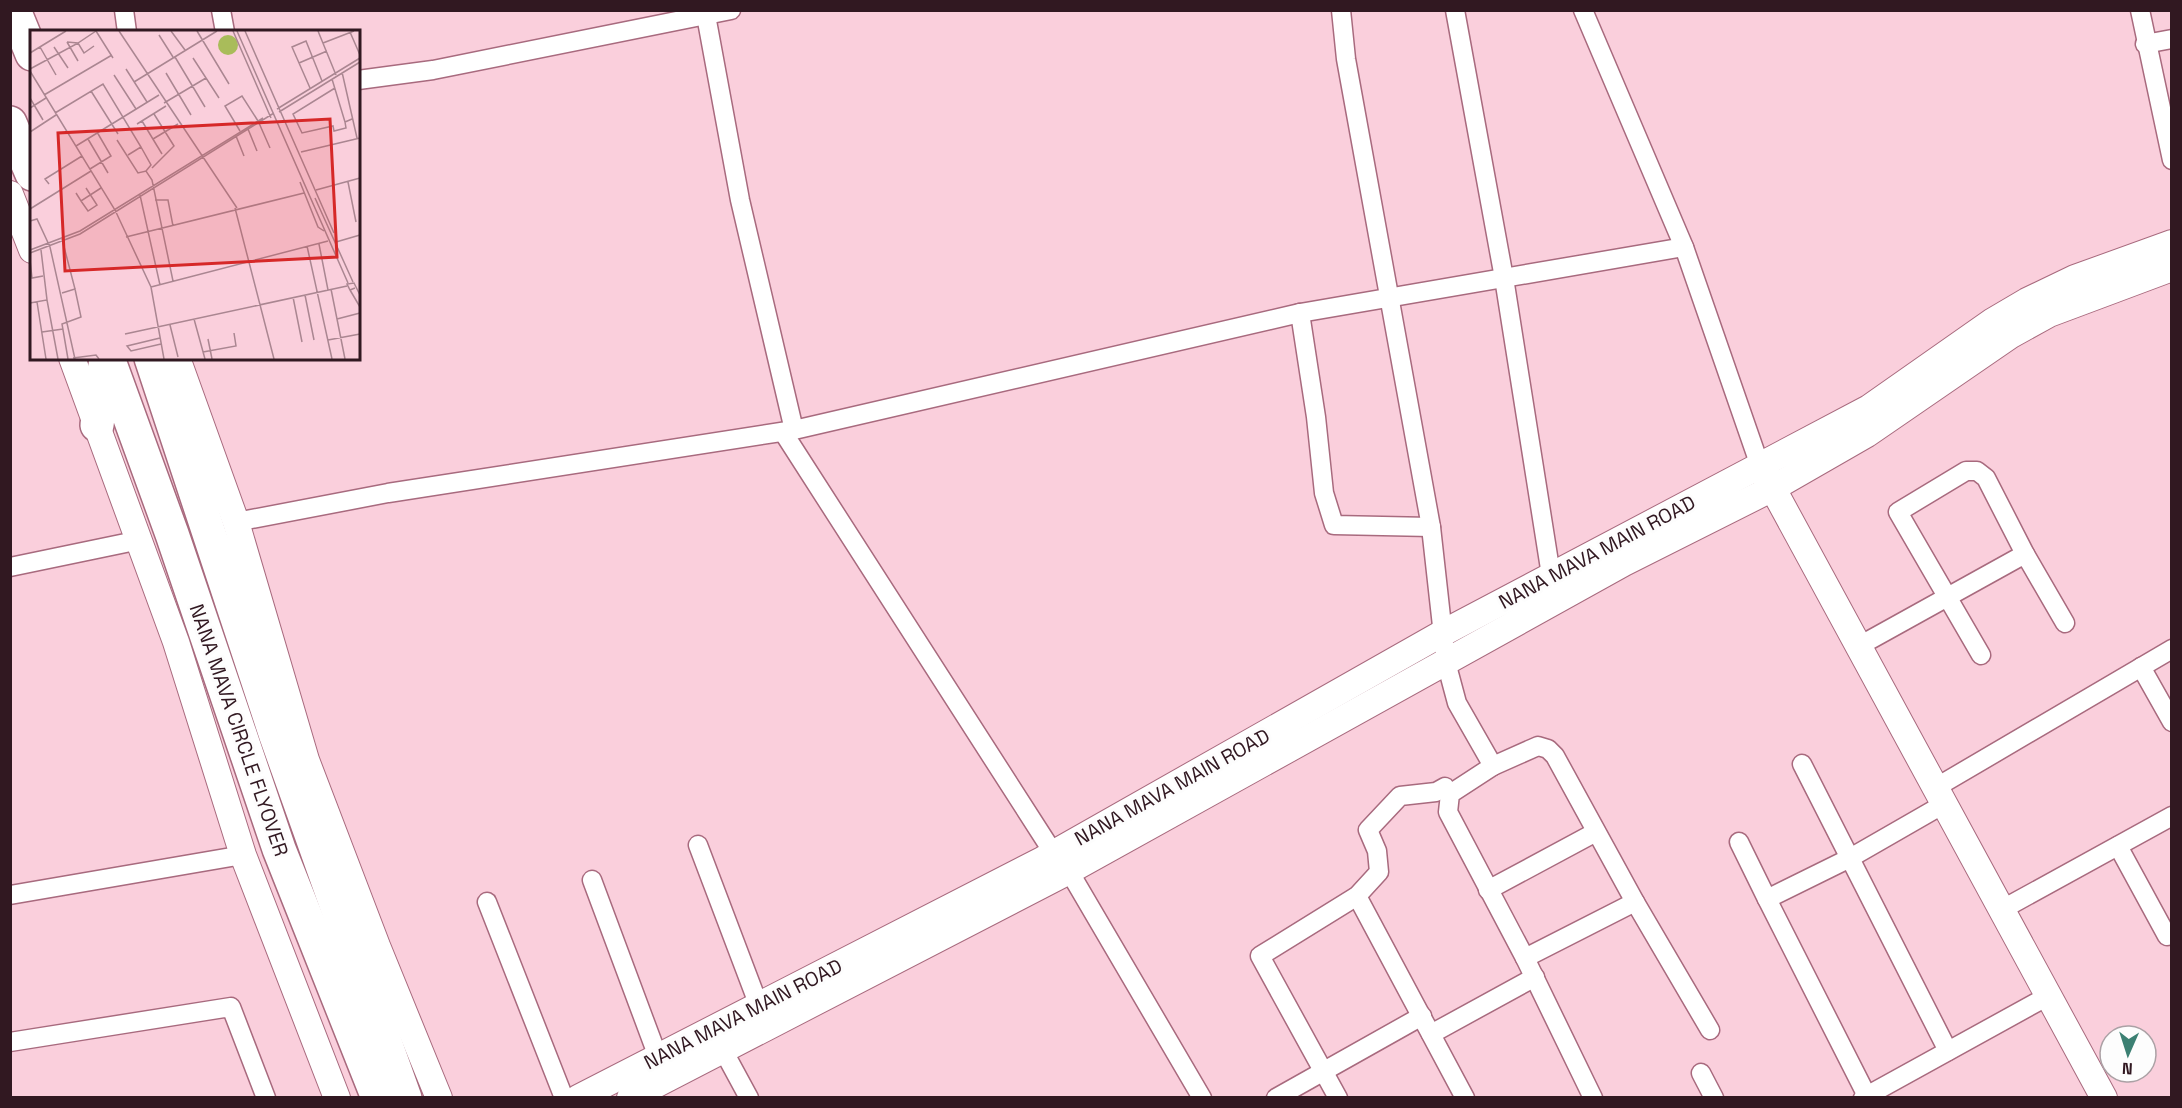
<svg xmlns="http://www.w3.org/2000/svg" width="2182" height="1108" font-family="'Space Grotesk',sans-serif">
<rect width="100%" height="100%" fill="#facfdc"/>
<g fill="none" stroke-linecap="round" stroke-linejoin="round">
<defs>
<g id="street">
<path d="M124,10L127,32"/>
<path d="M221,10L225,32"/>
<path d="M705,10L740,200L794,430"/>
<path d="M1341,10L1346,59L1431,527L1446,662L1457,703L1493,766L1538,746L1548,749L1555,756L1635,902L1710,1030"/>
<path d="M1455,10L1504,278L1551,575"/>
<path d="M1583,10L1684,247L1760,466"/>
<path d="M2140,10L2172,160"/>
<path d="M2145,44L2172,39"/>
<path d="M358,80L433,70L731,10"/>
<path d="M1300,313L1316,417L1324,493L1334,525L1431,527"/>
<path d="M783,432L1054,854L1069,871L1202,1098"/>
<path d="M236,522L388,493L794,430L1300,313L1684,247"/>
<path d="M10,567L140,540"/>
<path d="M1859,646L2025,554L2065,623"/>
<path d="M1981,655L1898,512L1966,471H1977L1986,478L2025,554"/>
<path d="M2141,667L2172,722"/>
<path d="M1802,764L1948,1051"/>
<path d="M1493,766L1450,794L1448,812L1525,958"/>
<path d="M1935,788L2172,649"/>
<path d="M1739,842L1767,899"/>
<path d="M698,845L759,1006"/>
<path d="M2118,846L2167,936"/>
<path d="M592,880L658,1057"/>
<path d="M1488,890L1596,832"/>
<path d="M10,895L243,855"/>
<path d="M1357,896L1465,1098"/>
<path d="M487,902L564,1098"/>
<path d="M2001,910L2172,816"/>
<path d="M1431,1034L1535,977"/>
<path d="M10,1042L231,1007L266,1098"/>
<path d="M723,1050L749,1098"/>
<path d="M1701,1073L1714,1098"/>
<path d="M1867,1096L1767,899L1850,858L1944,804"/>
<path d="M1276,1098L1422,1016"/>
<path d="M1338,1098L1260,956L1357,896L1379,872L1377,851L1368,830L1400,796L1436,792L1445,787"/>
<path d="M1593,1098L1525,958L1635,902"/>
<path d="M1863,1098L2048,996"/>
</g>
<g id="secondary">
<path d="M10,194L32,250"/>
<path d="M72,358L176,642L243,855L337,1098"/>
<path d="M177,358L236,522L306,760L377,946L439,1098"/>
<path d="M1765,474L2104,1098"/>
<path d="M578,1098L1042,860L1441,634L1869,408L1993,321L2027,301L2075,278L2172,243"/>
<path d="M630,1098L1069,871L1624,563L1773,488L1867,434L2011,335L2049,314L2172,268"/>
</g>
<g id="highway">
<path d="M14,10L32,54"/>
<path d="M10,123L32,174"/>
<path d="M108,358L172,534L279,849L378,1098"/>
<path d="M151,358L276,736L405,1098"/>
<path d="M97,425L106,358"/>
</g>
</defs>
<use href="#street" stroke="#a86a7e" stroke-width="21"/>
<use href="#secondary" stroke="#a86a7e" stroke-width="28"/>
<use href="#highway" stroke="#a86a7e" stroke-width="36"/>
<use href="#street" stroke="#fff" stroke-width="18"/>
<use href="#secondary" stroke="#fff" stroke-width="26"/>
<use href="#highway" stroke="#fff" stroke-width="33"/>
</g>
<g text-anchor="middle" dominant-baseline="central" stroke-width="6" stroke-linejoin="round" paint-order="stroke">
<g font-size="20" fill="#311821" stroke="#fdfdfd">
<text transform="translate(1597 552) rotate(-28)">NANA MAVA MAIN ROAD</text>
<text transform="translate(239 730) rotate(71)">NANA MAVA CIRCLE FLYOVER</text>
<text transform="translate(1172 787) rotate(-29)">NANA MAVA MAIN ROAD</text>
<text transform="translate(743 1014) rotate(-27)">NANA MAVA MAIN ROAD</text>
</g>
</g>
<g transform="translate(30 30)">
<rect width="330" height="330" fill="#facfdc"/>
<path d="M188 15a10 10 0 1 1 20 0a10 10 0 1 1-20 0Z" fill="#a9bc5a"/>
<path fill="none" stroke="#aa8691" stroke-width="1.5" d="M66,1L83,28M89,1L207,178M141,1L155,20M167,1L199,54M203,1L241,88M207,1L318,253M215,1L304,203M288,1L306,45M320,2L330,25M129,5L143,27M37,12L48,13L66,1M37,12L48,31M293,13L324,1M10,17L26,45M24,17L38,38M0,23L36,1M145,27L175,77M163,28L189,68M269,33L297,21M0,39L48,13L54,23L64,16M96,39L117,72M0,41L85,180L121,257L134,329M312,42L327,108M136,43L161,85M84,45L106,79M302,49L315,92M104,52L187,1M280,58L262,17L276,11L292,51M305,58L263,84L272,103L303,96L304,101L316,98L315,92L322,89M61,61L88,104M14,65L82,25M0,68L13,90M134,73L176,48M0,78L16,68M247,79L330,28M249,82L330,32M25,83L73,54L111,117L98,125M112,91L132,124M229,93L240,118M107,94L136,76M218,99L227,121M210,101L195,76L212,66L228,91M0,102L26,85M206,106L214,126M58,109L78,143M123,109L148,94M87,110L108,143L116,141L122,150L143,251M46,116L129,65M111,117L121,135L116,141M271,122L330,108M122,138L144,116L124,84M60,139L81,126L67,102M270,152L288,197L294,201M318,152L326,192M19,154L15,149L52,126M286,160L330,148M46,163L51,171L71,158M110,165L130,255M285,168L323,252M125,170H138L143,196M51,171L58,181L67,175L56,158M205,178L244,329M0,179L61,141M0,191L7,189L20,217L45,329M96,207L274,163M306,212L330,205M289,214L298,260M277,216L302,329M0,220L50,201L233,88M0,223L50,204L244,83M0,230L2,248L13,246M121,257L298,211M325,258L320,260L317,254L324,253L330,265M301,259L315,329M320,260L330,277M32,263L45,259L32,209M275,265L284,310M263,267L272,312M17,270L28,329M7,272L16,329M0,273L17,270L11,220M164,289L175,329M307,289L330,283M140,295L148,327M12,302L33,299M95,304L317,256M130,308L97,316L101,321L131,314M178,309L182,329M298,310L330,304M173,322L206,316L204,303M43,328L66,325L69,329M38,329L32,294L51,287L45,259"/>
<path fill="#d62828" fill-opacity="0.15" stroke="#d62828" stroke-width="3" d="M300,89L307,227L35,241L28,103Z"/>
<rect width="330" height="330" fill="none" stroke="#311821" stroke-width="3"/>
</g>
<rect width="2182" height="1108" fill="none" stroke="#311821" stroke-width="24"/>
<g transform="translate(2128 1054) rotate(183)"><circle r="28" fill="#fdfdfd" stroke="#aba1a5" stroke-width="1.5"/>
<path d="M0-4.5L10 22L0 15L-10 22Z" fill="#3c8073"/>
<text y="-9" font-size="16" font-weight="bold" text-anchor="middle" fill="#311821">N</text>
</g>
</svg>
